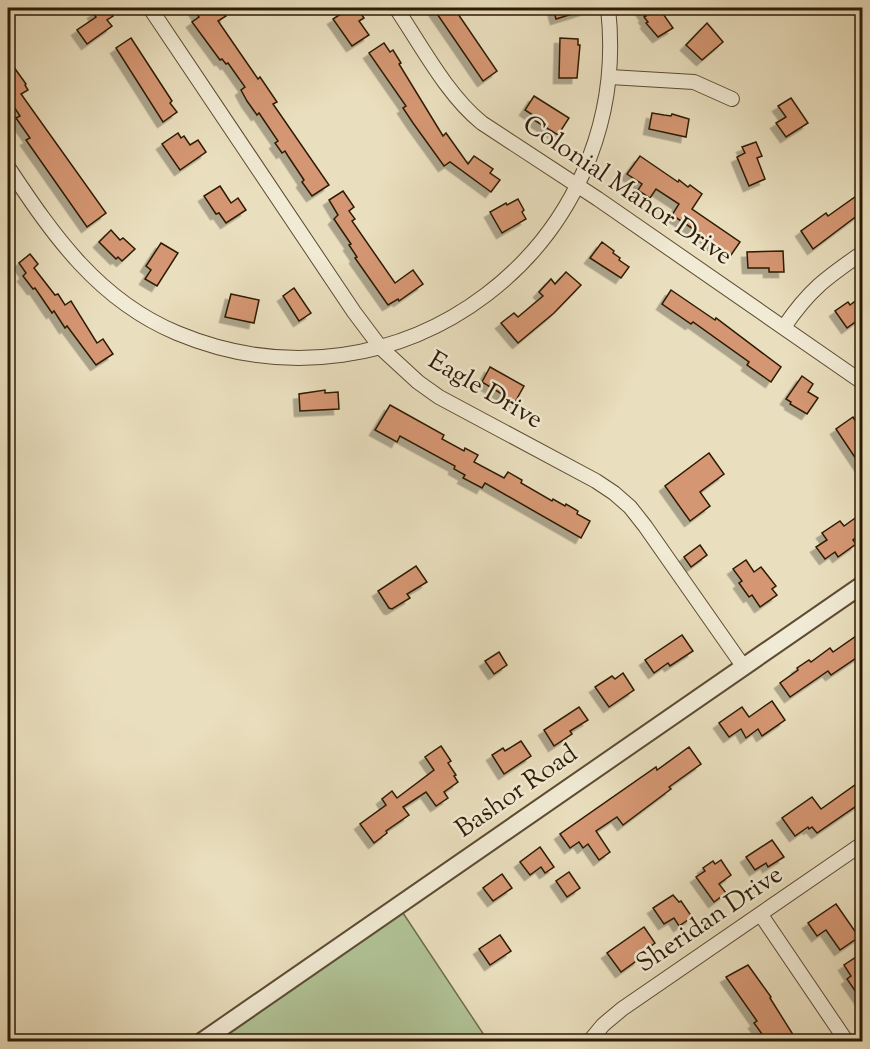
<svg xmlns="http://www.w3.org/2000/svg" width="870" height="1049" font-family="'Sorts Mill Goudy',serif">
<defs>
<filter id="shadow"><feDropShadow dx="-5.5" dy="5.5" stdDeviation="0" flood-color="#0004"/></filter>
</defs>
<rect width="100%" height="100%" fill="#e9debd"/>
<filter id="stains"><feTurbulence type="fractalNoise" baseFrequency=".00333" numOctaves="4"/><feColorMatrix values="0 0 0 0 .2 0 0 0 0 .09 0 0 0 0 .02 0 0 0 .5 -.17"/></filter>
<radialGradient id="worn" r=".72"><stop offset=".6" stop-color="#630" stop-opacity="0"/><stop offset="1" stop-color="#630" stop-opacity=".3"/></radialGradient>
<path fill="#b0c295" stroke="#6e6e4d" stroke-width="1.5" d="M403,913L488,1041L214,1042Z"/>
<g fill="#d59773" stroke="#2d1b05" stroke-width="1.5" filter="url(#shadow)">
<path d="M101,8H107L113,16L107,20L112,26L87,44L77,30L96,17L93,13Z"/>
<path d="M193,8H221L226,16L218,21L258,79L260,77L277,102L273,104L329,185L312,196L302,182L304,180L288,156L285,151L282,153L275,143L278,141L259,113L257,115L247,101L241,90L245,87L228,63L226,64L222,59L220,60L192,22L199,17Z"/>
<path d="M350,8H357L364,18L359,21L369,35L352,46L333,19Z"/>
<path d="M433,8H454L497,71L483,81Z"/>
<path d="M553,8H584L585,10L556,19Z"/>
<path d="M640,8H659L673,28L658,37L646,23L648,22L644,17L646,16Z"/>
<path d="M707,23L723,42L702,60L686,45Z"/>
<path d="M131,38L172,101L170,103L177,112L163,122L116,48Z"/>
<path d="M560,38L578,39V45H580L577,78H559Z"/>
<path d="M384,43L390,52L393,50L401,63L399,64L443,136L446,133L468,164L474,156L493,169L490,173L500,180L491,192L450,162L444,166L413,123L403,108L406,106L369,53Z"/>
<path d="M8,59L26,84L25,85L28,90L21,94L106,213L87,227L26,140L30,138L16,118L20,116L8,98Z"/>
<path d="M534,96L569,118L558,135L534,120L536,117L525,110Z"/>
<path d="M791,98L808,123L786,137L776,123L786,117L778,106Z"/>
<path d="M652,113L664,115L671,116L672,114L689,119L686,137L649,129Z"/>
<path d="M178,133L181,138L184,136L190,145L198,140L206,152L180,170L162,144Z"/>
<path d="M756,142L762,156L757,158L765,179L749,186L737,157L745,153L742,147Z"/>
<path d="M640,156L678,182L679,180L688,187L690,185L702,194L692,209L740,242L731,255L708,243L710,240L672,215L679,204L656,189L650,198L638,190L642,184L627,174Z"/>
<path d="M220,186L231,203L238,198L246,210L226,223L219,213L216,214L204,196Z"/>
<path d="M343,191L354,207L349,211L355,219L352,221L395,283L413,270L423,284L399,301L398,299L388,305L355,258L357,257L349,245L351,244L334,219L338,215L329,200Z"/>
<path d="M862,192V212L813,249L801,231L826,213L828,216Z"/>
<path d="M518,199L524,210L522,212L526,219L502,233L490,212L506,203L507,205Z"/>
<path d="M111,230L120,240L123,238L135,249L122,261L118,257L116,259L99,242Z"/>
<path d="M602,242L614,251L613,253L620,258L619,260L629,267L621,278L590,258Z"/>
<path d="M161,243L178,253L157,286L145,279L151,270L146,266Z"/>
<path d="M783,251L784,272H769V268H748L747,252Z"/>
<path d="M30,254L38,264L34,268L55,295L58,294L65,305L71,301L97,343L103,339L113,354L96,365L67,326L65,328L54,311L52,313L35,288L33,289L23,276L26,273L19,263Z"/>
<path d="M566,272L581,285L554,313L518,343L501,323L514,313L518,317L543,296L539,292L551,279L555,284Z"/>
<path d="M294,288L311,313L299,321L283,296Z"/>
<path d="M671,290L715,320L716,318L781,367L771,382L747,365L749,362L693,322L691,324L662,304Z"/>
<path d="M231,294L259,300L254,323L225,317Z"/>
<path d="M862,296V317L847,328L835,311L848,302L850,305Z"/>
<path d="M490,367L524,386L515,402L482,382Z"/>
<path d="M802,376L813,384L808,392L818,398L807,414L790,404L791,402L786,399Z"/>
<path d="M325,390V393L338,392L339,409L300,411L299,394Z"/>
<path d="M390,405L444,435L442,439L464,451L465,448L478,455L474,462L504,478L508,472L522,480L521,483L552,501L553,499L565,506L566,504L578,511L577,514L590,521L581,538L485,483L482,488L463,478L465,475L454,469L455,466L400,436L397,442L375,430Z"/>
<path d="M853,417L861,430L857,433L862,442V468L836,429Z"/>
<path d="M709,453L724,474L700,492L710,506L690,521L665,486Z"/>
<path d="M858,516L862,523V533L853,540L856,544L838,557L835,552L825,559L816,547L827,540L822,533L840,521L844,526Z"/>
<path d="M700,545L707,555L691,567L684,557Z"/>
<path d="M746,560L754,572L761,567L776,586L772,589L777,595L760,607L752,595L749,597L739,583L742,581L733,569Z"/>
<path d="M416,566L427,582L407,594L410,598L392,609L389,608L378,591Z"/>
<path d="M862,632V654L831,675L828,671L790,697L780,683L798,670L797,668L809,660L811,662L830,648L833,652Z"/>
<path d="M682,635L693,651L670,666L668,663L654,673L645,660Z"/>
<path d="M499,652L507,665L494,674L485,661Z"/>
<path d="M623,673L634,690L609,707L595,687L612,676L615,679Z"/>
<path d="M772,701L785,720L762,736L758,729L746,738L741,729L729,737L719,723L742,707L749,717Z"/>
<path d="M579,707L588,720L570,731L572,734L554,746L544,730Z"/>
<path d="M521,741L531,756L504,774L492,755L503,748L505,751Z"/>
<path d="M441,746L451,761L448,763L456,775L454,776L458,782L444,792L448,798L436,806L426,792L403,807L409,815L386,831L387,833L374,843L360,824L386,805L382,799L392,791L397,798L434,770L425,757Z"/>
<path d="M689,747L701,764L669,787L671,789L623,825L617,817L596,831L610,852L599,860L588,844L583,848L579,842L570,848L560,834L656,767L657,770Z"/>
<path d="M862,780V802L817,833L812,827L809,829L808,827L795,836L782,818L812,797L821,809Z"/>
<path d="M772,840L784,857L768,867L766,863L755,870L746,857Z"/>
<path d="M540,847L554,867L545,873L541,867L530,875L520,862Z"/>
<path d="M721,860L731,875L719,884L726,893L714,902L696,877L705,871L703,868L713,861L715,864Z"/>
<path d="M569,872L580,888L567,897L556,881Z"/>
<path d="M502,874L512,888L493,901L483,888Z"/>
<path d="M673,895L679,902L681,901L692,917L679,926L674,918L664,924L653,908Z"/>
<path d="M836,904L859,937L840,950L826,930L817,936L808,923Z"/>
<path d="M644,927L655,943L637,956L639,959L621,972L607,953Z"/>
<path d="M500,935L511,951L490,965L479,949Z"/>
<path d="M856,957L862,966V1001L847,979L851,976L844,965Z"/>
<path d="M748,965L771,997L770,998L797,1041H767L754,1023L757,1021L726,977Z"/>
</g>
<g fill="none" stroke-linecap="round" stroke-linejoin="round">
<defs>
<g id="minor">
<path d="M150,8L354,312L381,348L418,382L439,397L596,481L614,493L630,507L645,526L743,666"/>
<path d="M396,8C421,45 447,95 482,123L598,199L862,382"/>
<path d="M610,77L694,82L732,99"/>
<path d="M8,167C53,235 98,300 177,333C400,426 635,246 608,8"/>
<path d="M784,327C809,290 826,278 862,253"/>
<path d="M761,915L847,1042"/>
<path d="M589,1042L603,1025L622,1009L862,844"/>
</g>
<path id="tertiary" d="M201,1042L862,585"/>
</defs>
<use href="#minor" stroke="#5c4c33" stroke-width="16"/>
<use href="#tertiary" stroke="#5c4c33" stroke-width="20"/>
<use href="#minor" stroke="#f1ead4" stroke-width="14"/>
<use href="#tertiary" stroke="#f1ead4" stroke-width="16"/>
</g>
<g text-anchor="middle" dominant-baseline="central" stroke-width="5" stroke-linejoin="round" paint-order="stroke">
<g font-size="26" fill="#2d1b05" stroke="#f1ead4">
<text transform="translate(627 191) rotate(34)">Colonial Manor Drive</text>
<text transform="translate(485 391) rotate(30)">Eagle Drive</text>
<text transform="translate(517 792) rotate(-35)">Bashor Road</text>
<text transform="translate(710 920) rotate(-34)">Sheridan Drive</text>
</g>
</g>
<rect width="870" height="1049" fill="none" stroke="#e9debd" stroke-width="30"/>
<rect x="9" y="9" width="852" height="1031" fill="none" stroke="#2d1b05" stroke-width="3"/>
<rect x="15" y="15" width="840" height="1019" fill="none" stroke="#2d1b05" stroke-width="1.5"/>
<rect width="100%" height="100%" filter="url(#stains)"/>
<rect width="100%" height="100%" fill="url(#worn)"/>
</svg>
